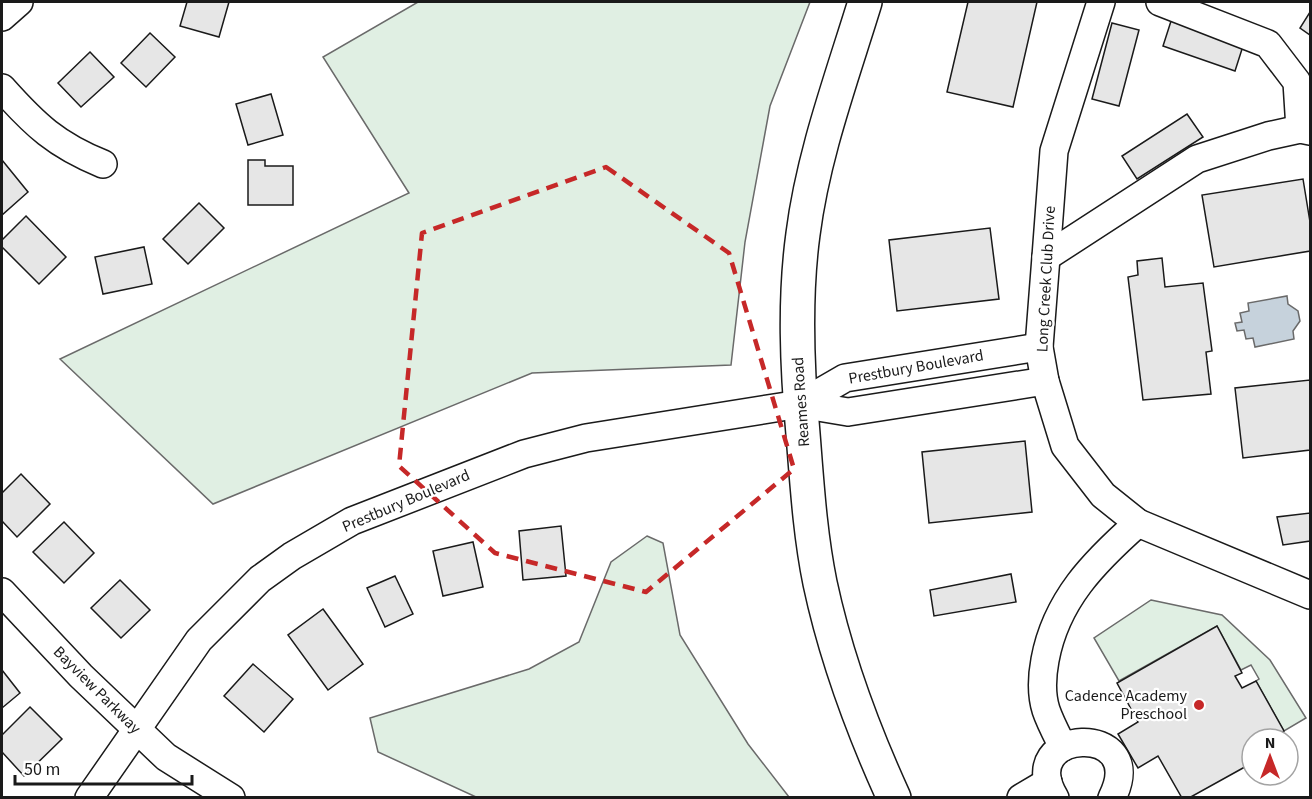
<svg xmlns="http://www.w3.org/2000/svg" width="1312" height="799" font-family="'Source Sans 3',sans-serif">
<rect width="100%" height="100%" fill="#fff"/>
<g fill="#e0efe3" stroke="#6a6a6a" stroke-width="1.5">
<path d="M418,2H810L770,106L745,242L731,365L532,373L213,504L60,359L409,193L323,57Z"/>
<path d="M647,536L663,543L680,635L748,744L789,797H476L378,752L370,718L529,669L579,642L611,562Z"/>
<path d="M1151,600L1222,615L1270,660L1306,718L1284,731L1256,681L1259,679L1251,665L1241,670L1217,626L1119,681L1094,638Z"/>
</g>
<path fill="#c6d2dc" stroke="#6a6a6a" stroke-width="1.5" d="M1287,296L1288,304L1298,311L1300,321L1293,331L1294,339L1255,347L1253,338L1246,339L1244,330L1237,331L1235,323L1242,322L1240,313L1249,311L1248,303Z"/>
<g fill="#e6e6e6" stroke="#1a1a1a" stroke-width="1.5">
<path d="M187,2H229L219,37L180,26Z"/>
<path d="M968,2H1037L1013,107L947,92Z"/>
<path d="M1310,12V35L1300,28Z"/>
<path d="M1172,18L1243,46L1235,71L1163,46Z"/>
<path d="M1112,23L1139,30L1119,106L1092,99Z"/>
<path d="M150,33L175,57L146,87L121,63Z"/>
<path d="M90,52L114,77L81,107L58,83Z"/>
<path d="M271,94L283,135L248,145L236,104Z"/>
<path d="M1187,114L1203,137L1137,179L1122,156Z"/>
<path d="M2,160L28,192L2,215Z"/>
<path d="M248,160H265V166H293V205H248Z"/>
<path d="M1303,179L1310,222V251L1214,267L1202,195Z"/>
<path d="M199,203L224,228L188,264L163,239Z"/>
<path d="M26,216L66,257L39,284L2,247V240Z"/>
<path d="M990,228L999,299L897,311L889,240Z"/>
<path d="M144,247L152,284L103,294L95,257Z"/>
<path d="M1162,258L1165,287L1203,283L1212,351L1206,352L1211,394L1143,400L1128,277L1138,275L1137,261Z"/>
<path d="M1310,380V450L1243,458L1235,388Z"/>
<path d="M1025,441L1032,512L929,523L922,452Z"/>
<path d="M21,474L50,504L17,537L2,521V493Z"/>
<path d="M1310,513V541L1283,545L1277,517Z"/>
<path d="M64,522L94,553L64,583L33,552Z"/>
<path d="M561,526L566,576L523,580L519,531Z"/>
<path d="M473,542L483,587L443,596L433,551Z"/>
<path d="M1011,574L1016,602L934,616L930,590Z"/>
<path d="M395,576L413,614L385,627L367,588Z"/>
<path d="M120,580L150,610L121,638L91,608Z"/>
<path d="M323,609L363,664L328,690L288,635Z"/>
<path d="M1217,626L1242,673L1235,676L1242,688L1256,681L1284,731L1270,739H1252V749L1249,751L1252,763L1189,798H1182L1158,756L1138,768L1118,734L1138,722L1117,683Z"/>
<path d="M253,664L293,699L264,732L224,696Z"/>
<path d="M2,670L20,693L2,708Z"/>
<path d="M30,707L62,739L24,776L2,752V735Z"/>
</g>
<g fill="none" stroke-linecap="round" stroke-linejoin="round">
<defs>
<g id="minor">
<path d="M1101,2L1054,151L1046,257L1039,347L1045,381L1065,446L1103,495L1138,523L1310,595"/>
<path d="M1160,2L1268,44L1297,82L1300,129"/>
<path d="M2,17L19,2"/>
<path d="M2,88C35,125 56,145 103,164"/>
<path d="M1046,257L1197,159L1268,136L1300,129L1310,131"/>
<path d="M800,404L845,378L1039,347"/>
<path d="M2,592L81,676L166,757L231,798"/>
<path d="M1063,747C1057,735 1050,722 1046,710C1041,694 1042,676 1045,660C1056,600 1094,562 1138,523"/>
<path d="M89,798L199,640L260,579L292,556L352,521L524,454L586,438L800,404L848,412L1045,381"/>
<path d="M1021,798L1048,782"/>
<path d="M1055,798C1012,728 1151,720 1112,798"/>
</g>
<path id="major" d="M865,2C842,77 813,155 803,234C794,300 797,368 803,434C807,484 810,534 820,583C836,658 862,728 894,798"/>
</defs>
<use href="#minor" stroke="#1a1a1a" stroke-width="30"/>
<use href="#major" stroke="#1a1a1a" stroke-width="36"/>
<use href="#minor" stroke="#fff" stroke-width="27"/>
<use href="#major" stroke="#fff" stroke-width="33"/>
</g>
<path fill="none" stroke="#c62828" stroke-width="4.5" stroke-dasharray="12 8" stroke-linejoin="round" d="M606,167L729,253L794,469L646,592L495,553L399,466L422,233Z"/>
<circle fill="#c62828" stroke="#fff" stroke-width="2" cx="1199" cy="705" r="6"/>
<g text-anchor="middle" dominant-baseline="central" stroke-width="4.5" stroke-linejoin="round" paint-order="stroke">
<g font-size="16" fill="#1a1a1a" stroke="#fff">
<text transform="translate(1046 279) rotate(-87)">Long Creek Club Drive</text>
<text transform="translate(916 367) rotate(-10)">Prestbury Boulevard</text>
<text transform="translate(801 402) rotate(-94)">Reames Road</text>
<text transform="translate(406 501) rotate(-23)">Prestbury Boulevard</text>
<text transform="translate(97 690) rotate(45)">Bayview Parkway</text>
</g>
<g font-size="16" fill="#1a1a1a" stroke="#fff" text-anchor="end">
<text x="1187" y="696">Cadence Academy<tspan x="1187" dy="18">Preschool</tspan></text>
</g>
</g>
<rect width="1312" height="799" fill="none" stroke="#1a1a1a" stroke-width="6"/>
<g transform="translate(1270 757)"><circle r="28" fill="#ffffff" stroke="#a3a3a3" stroke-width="1.5"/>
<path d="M0-4.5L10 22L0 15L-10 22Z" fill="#c62828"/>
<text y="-9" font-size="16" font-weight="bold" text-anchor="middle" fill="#1a1a1a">N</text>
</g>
<path d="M15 775v9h177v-9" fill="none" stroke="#1a1a1a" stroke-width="3"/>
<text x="24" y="775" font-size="18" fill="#1a1a1a" stroke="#ffffff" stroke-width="4.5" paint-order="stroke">50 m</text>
</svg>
